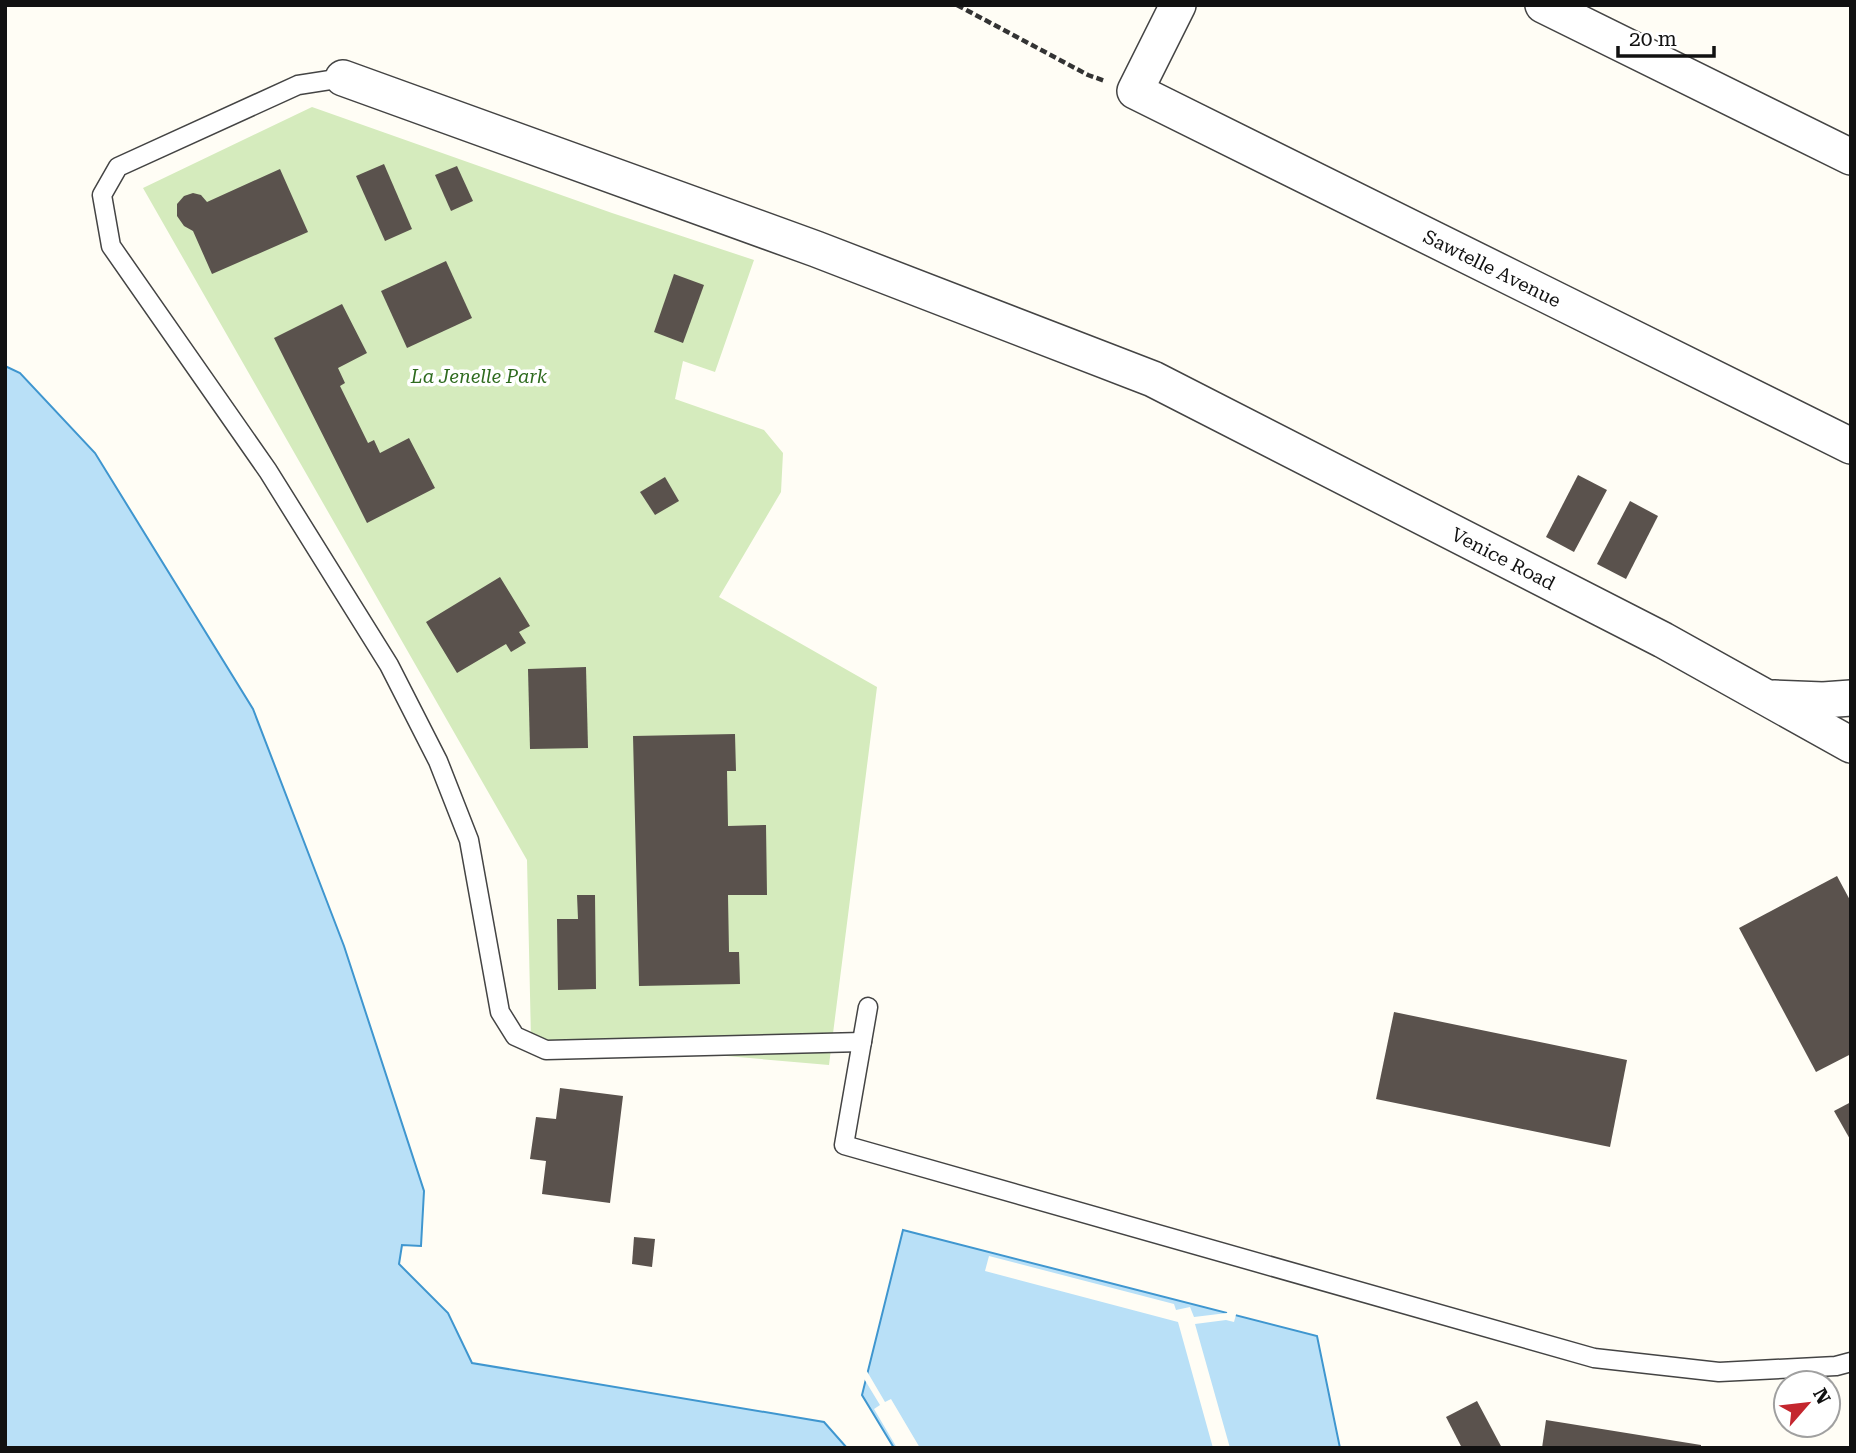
<svg xmlns="http://www.w3.org/2000/svg" width="1856" height="1453" font-family="'Roboto Serif',serif">
<rect width="100%" height="100%" fill="#fffdf5"/>
<path fill="#d5ebbd" d="M312,107L612,213L754,260L715,372L683,361L675,399L764,430L783,453L781,492L719,597L877,687L829,1065L531,1039L527,860L143,188Z"/>
<g fill="#b9e0f7" stroke="#3f96cf" stroke-width="2">
<path d="M5,366L20,373L95,453L253,709L344,946L424,1191L421,1246L402,1245L399,1264L448,1313L472,1363L824,1422L847,1448H5Z"/>
<path d="M903,1230L1317,1336L1340,1448H894L862,1395Z"/>
</g>
<g fill="#fffdf5">
<path d="M989,1256L1174,1304L1176,1310L1190,1307L1194,1317L1227,1313L1228,1309L1237,1311L1234,1322L1226,1320L1195,1324L1230,1448H1213L1178,1322L985,1271Z"/>
<path d="M865,1368L885,1402L891,1399L920,1448H897L874,1409L880,1405L863,1377Z"/>
</g>
<g fill="#5a524d">
<path d="M384,164L412,229L385,241L356,176Z"/>
<path d="M457,166L473,201L451,211L435,175Z"/>
<path d="M280,169L308,232L212,274L193,231L184,226L177,216V204L184,196L193,193L201,195L207,202Z"/>
<path d="M446,261L472,318L407,348L381,291Z"/>
<path d="M674,274L704,285L683,343L654,332Z"/>
<path d="M342,304L367,353L338,368L345,383L340,386L368,443L374,440L380,453L409,438L435,488L367,523L274,338Z"/>
<path d="M1578,475L1607,490L1574,552L1546,537Z"/>
<path d="M665,477L679,501L655,515L640,492Z"/>
<path d="M1630,501L1658,516L1626,579L1597,564Z"/>
<path d="M500,577L530,626L519,632L526,643L511,652L506,644L457,673L426,622Z"/>
<path d="M586,667L588,748L530,749L528,669Z"/>
<path d="M735,734L736,771H727L728,826L766,825L767,895H728L729,952H739L740,984L639,986L633,736Z"/>
<path d="M1837,876L1851,902V1054L1816,1072L1739,928Z"/>
<path d="M577,895H595L596,989L558,990L557,919H578Z"/>
<path d="M1394,1012L1627,1060L1610,1147L1376,1099Z"/>
<path d="M560,1088L623,1096L610,1203L542,1194L546,1161L530,1159L536,1117L556,1119Z"/>
<path d="M1851,1102V1141L1834,1111Z"/>
<path d="M634,1237L655,1239L652,1267L632,1264Z"/>
<path d="M1477,1401L1502,1448H1462L1446,1417Z"/>
<path d="M1546,1420L1701,1445V1448H1542Z"/>
</g>
<g fill="none" stroke-linecap="round" stroke-linejoin="round">
<defs>
<g id="service">
<path d="M343,78L298,85L118,167L102,195L111,246L268,471L389,665L438,761L469,840L500,1012L515,1036L546,1050L862,1042"/>
<path d="M868,1007L844,1145L1594,1358L1719,1372L1836,1366L1851,1362"/>
</g>
<g id="minor">
<path id="s1" d="M1178,5L1135,91L1851,446"/>
<path d="M1543,5L1851,157"/>
<path id="s2" d="M343,78L816,249L1153,379L1663,640L1851,745"/>
<path d="M1774,698L1823,700L1851,698"/>
</g>
</defs>
<use href="#service" stroke="#444" stroke-width="21"/>
<use href="#minor" stroke="#444" stroke-width="38"/>
<path stroke="#333" stroke-width="4.5" stroke-dasharray="7 3.5" stroke-linecap="butt" d="M957,5L1088,75L1105,81"/>
<use href="#service" stroke="#fff" stroke-width="18"/>
<use href="#minor" stroke="#fff" stroke-width="35"/>
</g>
<g text-anchor="middle" dominant-baseline="central" stroke-width="7" stroke-linejoin="round" paint-order="stroke">
<g font-size="19" fill="#111" stroke="#fff">
<text stroke="none"><textPath href="#s1" startOffset="495">Sawtelle Avenue</textPath></text>
<text stroke="none"><textPath href="#s2" startOffset="1258">Venice Road</textPath></text>
</g>
<g font-size="19" font-style="italic" fill="#2f6b1f" stroke="#fff">
<text x="479" y="376">La Jenelle Park</text>
</g>
</g>
<rect width="1856" height="1453" fill="none" stroke="#111111" stroke-width="14"/>
<g transform="translate(1807 1404) rotate(62)"><circle r="33" fill="#ffffff" stroke="#a0a0a0" stroke-width="2"/>
<path d="M0-5L12 26L0 18L-12 26Z" fill="#c4262e"/>
<text y="-10" font-size="19" font-weight="bold" text-anchor="middle" fill="#111111">N</text>
</g>
<path d="M1618 46v10h96v-10" fill="none" stroke="#111111" stroke-width="3.5"/>
<text x="1629" y="46" font-size="21" fill="#111111" stroke="#ffffff" stroke-width="5" paint-order="stroke">20 m</text>
</svg>
